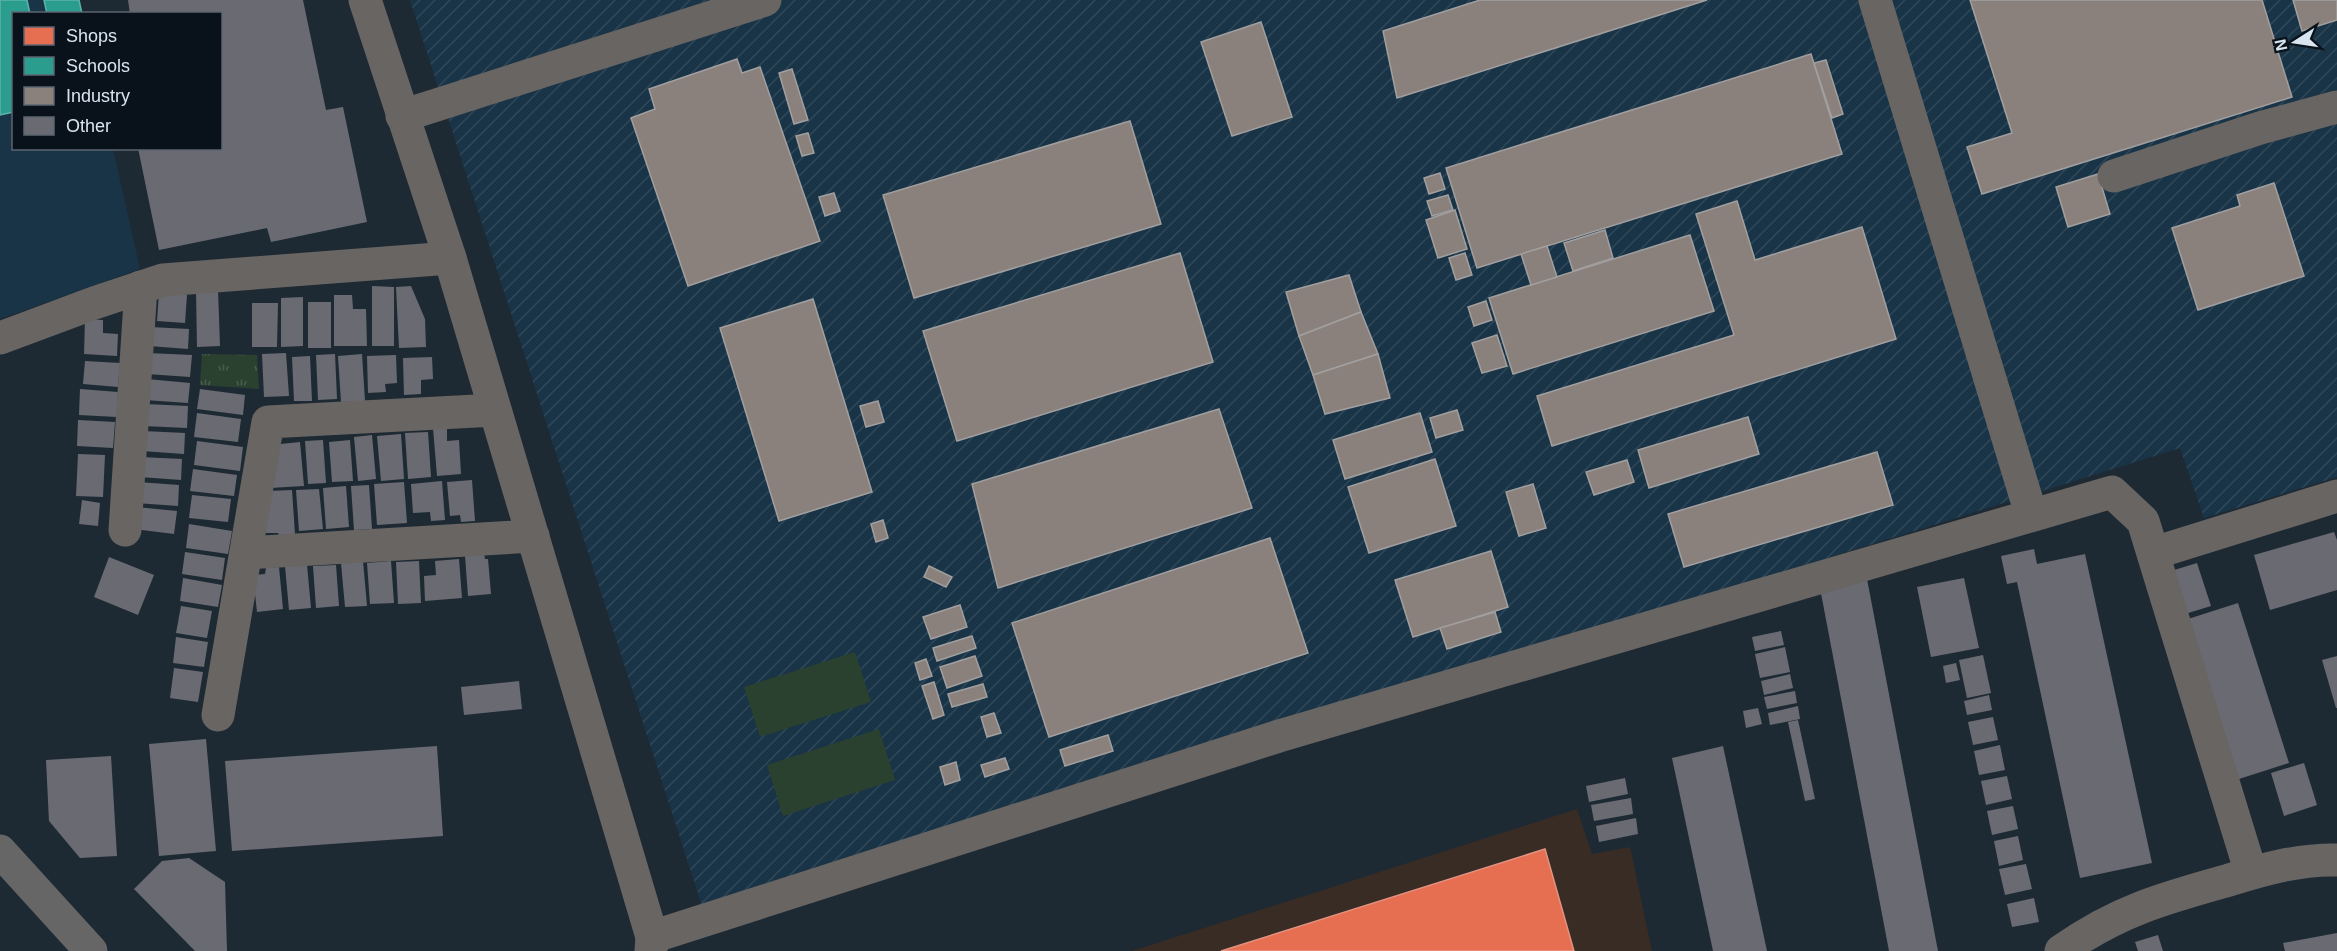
<svg xmlns="http://www.w3.org/2000/svg" width="2337" height="951" font-family="Helvetica,sans-serif">
<defs>
<pattern id="industrial-furrows" width="10" height="10" patternUnits="userSpaceOnUse" patternTransform="scale(1.5)"><rect width="10" height="10" fill="#193447"/><path d="M-1 1l2-2M0 10L10 0M9 11l2-2" fill="none" stroke="#2f4859"/></pattern>
<pattern id="grass-tufts" width="24" height="20" patternUnits="userSpaceOnUse" patternTransform="scale(1.5)"><rect width="24" height="20" fill="#2b4130"/><path d="M3 7l-1-3M5 7V3M7 7l1-3M15 17l-1-3M17 17v-4M19 17l1-3" fill="none" stroke="#495c4e"/></pattern>
</defs>
<rect width="100%" height="100%" fill="#1e2a33"/>
<path fill="#392c24" d="M1577,809L1592,854L1630,847L1652,951H1132Z"/>
<path fill="url(#industrial-furrows)" d="M410,0H2337V477L2204,518L2180,448L703,909Z"/>
<path fill="#193447" d="M0,0H80L83,13L14,14V148L113,149L140,269L0,319Z"/>
<path fill="url(#grass-tufts)" d="M202,354L257,355L259,389L200,385Z"/>
<g fill="#2b4130">
<path d="M855,652L871,702L760,737L744,687Z"/>
<path d="M879,729L895,780L783,816L767,765Z"/>
</g>
<path fill="#e76f51" stroke="#e29281" stroke-width="1.5" d="M1545,849L1574,951H1221Z"/>
<g fill="#2a9d8f" stroke="#5eb3ac" stroke-width="1.5">
<path d="M0,0H27L30,14H14V112L0,115Z"/>
<path d="M44,0H79L82,14H47Z"/>
</g>
<g fill="#8a817c" stroke="#a19f9f" stroke-width="1.5">
<path d="M1480,0H1707L1397,98L1383,31Z"/>
<path d="M1970,0H2262L2292,97L1982,194L1967,147L2012,133Z"/>
<path d="M2293,0H2337V20L2302,31Z"/>
<path d="M1261,22L1292,117L1232,136L1201,42Z"/>
<path d="M1811,54L1842,154L1477,268L1446,168Z"/>
<path d="M737,59L742,73L760,67L820,241L688,286L631,118L655,109L649,89Z"/>
<path d="M1826,60L1843,114L1832,118L1814,63Z"/>
<path d="M792,69L808,120L794,124L779,73Z"/>
<path d="M1130,121L1161,224L914,298L883,195Z"/>
<path d="M808,133L814,153L802,156L796,136Z"/>
<path d="M1440,173L1445,189L1429,194L1424,178Z"/>
<path d="M2098,174L2110,214L2068,227L2056,187Z"/>
<path d="M2274,183L2304,276L2198,310L2172,228L2240,206L2237,195Z"/>
<path d="M834,193L840,211L825,216L819,197Z"/>
<path d="M1448,195L1453,210L1432,216L1427,201Z"/>
<path d="M1737,201L1755,260L1862,227L1896,339L1552,446L1537,396L1734,335L1696,214Z"/>
<path d="M1455,210L1467,249L1438,258L1426,220Z"/>
<path d="M1605,230L1613,258L1573,271L1564,243Z"/>
<path d="M1690,235L1714,311L1513,374L1489,298Z"/>
<path d="M1547,246L1557,277L1531,285L1521,254Z"/>
<path d="M1180,253L1213,362L957,441L923,331Z"/>
<path d="M1465,253L1472,275L1456,280L1449,258Z"/>
<path d="M1349,275L1361,312L1299,336L1286,292Z"/>
<path d="M813,299L872,492L779,521L720,328Z"/>
<path d="M1486,301L1492,320L1474,326L1468,307Z"/>
<path d="M1361,312L1378,354L1313,375L1299,336Z"/>
<path d="M1497,335L1507,366L1482,373L1472,343Z"/>
<path d="M1378,354L1390,398L1325,414L1313,375Z"/>
<path d="M878,401L884,422L866,427L860,406Z"/>
<path d="M1219,409L1252,508L998,588L972,484Z"/>
<path d="M1457,410L1463,430L1436,438L1430,418Z"/>
<path d="M1420,413L1432,452L1345,479L1333,440Z"/>
<path d="M1748,417L1759,454L1649,488L1638,450Z"/>
<path d="M1877,452L1893,505L1684,567L1668,514Z"/>
<path d="M1435,459L1456,526L1369,553L1348,487Z"/>
<path d="M1627,460L1634,482L1594,495L1586,472Z"/>
<path d="M1533,484L1546,528L1519,536L1506,492Z"/>
<path d="M883,520L888,538L876,542L871,524Z"/>
<path d="M1270,538L1308,653L1049,737L1012,623Z"/>
<path d="M1491,551L1508,607L1413,637L1395,580Z"/>
<path d="M929,566L952,577L946,587L924,577Z"/>
<path d="M960,605L967,627L931,639L923,617Z"/>
<path d="M1495,612L1501,632L1447,649L1440,628Z"/>
<path d="M972,636L976,648L937,661L933,648Z"/>
<path d="M975,656L982,676L947,688L940,667Z"/>
<path d="M926,659L932,676L920,680L915,663Z"/>
<path d="M934,682L944,715L933,719L922,686Z"/>
<path d="M983,684L987,697L952,707L948,694Z"/>
<path d="M994,713L1001,733L987,737L981,717Z"/>
<path d="M1108,735L1113,751L1065,766L1060,750Z"/>
<path d="M1005,758L1009,769L985,777L981,765Z"/>
<path d="M956,762L960,780L945,785L940,767Z"/>
</g>
<g fill="#6a6b72">
<path d="M128,0H303L326,110L343,107L367,222L271,242L267,228L159,250L138,148H220V14H130Z"/>
<path d="M372,286L394,287V346H372Z"/>
<path d="M411,286L425,319L426,347L399,348L396,287Z"/>
<path d="M196,290H218L220,346L197,347Z"/>
<path d="M159,293L187,295L185,323L157,321Z"/>
<path d="M334,295H352L353,309H366L367,346H334Z"/>
<path d="M303,297V346L281,347V298Z"/>
<rect x="308" y="302" width="23" height="46"/>
<path d="M252,303H278L277,347H252Z"/>
<path d="M85,319L103,320V333L118,334L117,356L84,354Z"/>
<path d="M150,327L189,329L188,349L149,346Z"/>
<path d="M148,353L192,355L190,377L147,374Z"/>
<path d="M286,353L289,396L264,397L262,354Z"/>
<path d="M335,354L337,399L318,400L316,355Z"/>
<path d="M362,354L365,401L341,402L338,356Z"/>
<path d="M396,355L397,383L385,384L386,392L368,393L367,356Z"/>
<path d="M310,356L312,401H294L292,357Z"/>
<path d="M432,357L433,379L421,380V394L404,395L403,358Z"/>
<path d="M85,361L120,363L118,387L83,384Z"/>
<path d="M147,379L190,383L188,403L145,400Z"/>
<path d="M80,389L118,392L117,417L79,415Z"/>
<path d="M200,389L245,395L243,415L197,409Z"/>
<path d="M145,404L188,406L187,428L143,426Z"/>
<path d="M197,413L241,419L238,442L194,437Z"/>
<path d="M78,420L115,422L113,448L77,446Z"/>
<path d="M447,427V441L459,440L461,474L437,476L433,428Z"/>
<path d="M143,431L185,433L184,454L142,451Z"/>
<path d="M428,432L431,477L408,479L405,433Z"/>
<path d="M401,434L404,479L381,481L377,436Z"/>
<path d="M372,435L376,479L358,481L354,437Z"/>
<path d="M323,440L326,483L308,484L305,441Z"/>
<path d="M350,440L353,481L332,482L329,442Z"/>
<path d="M197,441L243,447L240,471L194,465Z"/>
<path d="M300,442L304,486L270,488L271,445Z"/>
<path d="M78,454L105,455L103,497L76,496Z"/>
<path d="M140,457L182,459L181,480L140,477Z"/>
<path d="M193,469L237,475L234,496L190,491Z"/>
<path d="M472,480L475,521L461,522L460,515L450,516L447,482Z"/>
<path d="M442,481L445,520L431,521L430,512L413,513L411,484Z"/>
<path d="M138,482L179,485L178,506L136,503Z"/>
<path d="M404,482L407,523L377,525L374,484Z"/>
<path d="M369,485L372,529L354,530L351,486Z"/>
<path d="M346,486L349,527L326,529L323,488Z"/>
<path d="M319,489L323,529L299,531L296,490Z"/>
<path d="M292,490L295,534L279,535L278,533H266L264,509L268,491Z"/>
<path d="M192,495L231,499L228,522L189,518Z"/>
<path d="M82,500L100,503L98,526L79,524Z"/>
<path d="M136,507L177,511L174,534L134,529Z"/>
<path d="M189,524L232,531L228,554L186,548Z"/>
<path d="M2334,532L2337,540V590L2270,610L2254,555Z"/>
<path d="M2034,549L2037,564L2085,554L2152,863L2080,878L2017,582L2007,584L2001,556Z"/>
<path d="M185,552L225,558L222,580L182,574Z"/>
<path d="M484,554L485,559H488L491,594L468,596L465,556Z"/>
<path d="M109,557L154,575L138,615L94,597Z"/>
<path d="M459,559L462,598L425,601L424,576L436,575L435,561Z"/>
<path d="M363,561L367,606L345,607L341,563Z"/>
<path d="M391,561L394,603L370,604L367,563Z"/>
<path d="M419,561L421,603L398,604L396,562Z"/>
<path d="M2197,563L2211,606L2185,614L2171,571Z"/>
<path d="M307,565L311,608L289,610L285,566Z"/>
<path d="M336,565L339,606L316,608L313,566Z"/>
<path d="M279,567L283,609L257,612L253,575L265,574L266,568Z"/>
<path d="M183,578L222,585L218,607L180,601Z"/>
<path d="M1964,578L1979,648L1931,657L1917,587Z"/>
<path d="M1867,579L1938,951H1889L1820,588Z"/>
<path d="M2238,603L2289,763L2239,779L2188,619Z"/>
<path d="M181,606L212,611L207,638L176,633Z"/>
<path d="M1781,631L1784,645L1755,651L1752,637Z"/>
<path d="M176,637L208,642L204,667L173,663Z"/>
<path d="M1785,647L1790,672L1760,678L1755,654Z"/>
<path d="M1983,655L1991,693L1967,698L1959,660Z"/>
<path d="M2337,656V708H2336L2322,660Z"/>
<path d="M1956,663L1960,680L1946,683L1943,666Z"/>
<path d="M174,668L203,672L198,702L170,698Z"/>
<path d="M1790,674L1793,688L1764,695L1761,681Z"/>
<path d="M519,681L522,709L464,715L461,687Z"/>
<path d="M1795,691L1797,703L1767,709L1764,697Z"/>
<path d="M1989,695L1992,710L1967,715L1964,701Z"/>
<path d="M1798,706L1800,719L1770,725L1768,713Z"/>
<path d="M1758,708L1762,724L1746,728L1743,711Z"/>
<path d="M1993,717L1998,740L1973,745L1968,722Z"/>
<path d="M1798,720L1815,799L1805,801L1788,722Z"/>
<path d="M206,739L216,851L159,856L149,744Z"/>
<path d="M2000,745L2005,770L1979,775L1974,751Z"/>
<path d="M437,746L443,836L232,851L225,761Z"/>
<path d="M1723,746L1767,951H1713L1672,758Z"/>
<path d="M111,756L117,856L80,858L49,821L46,760Z"/>
<path d="M2304,763L2317,805L2284,816L2271,773Z"/>
<path d="M2007,776L2012,799L1986,805L1981,781Z"/>
<path d="M1625,778L1628,794L1589,802L1586,786Z"/>
<path d="M1631,798L1633,814L1594,821L1591,805Z"/>
<path d="M2013,806L2018,829L1992,835L1987,811Z"/>
<path d="M1636,818L1638,834L1599,842L1596,826Z"/>
<path d="M2018,836L2023,860L1999,866L1994,841Z"/>
<path d="M189,858L225,882L227,951H195L134,889L162,861Z"/>
<path d="M2026,864L2032,889L2005,895L1999,869Z"/>
<path d="M2034,898L2039,922L2012,927L2007,904Z"/>
<path d="M2337,933V951H2285L2283,943Z"/>
<path d="M2158,935L2163,951H2138L2135,942Z"/>
</g>
<g fill="none" stroke-linecap="round" stroke-linejoin="round">
<g stroke="#696563" stroke-width="33">
<path d="M365,0L450,258L652,937L651,951"/>
<path d="M1875,0L2031,514"/>
<path d="M402,116L765,0"/>
<path d="M2114,176L2260,128L2337,107"/>
<path d="M0,338L94,303L163,280L450,258"/>
<path d="M125,530L141,287"/>
<path d="M246,553L533,536"/>
<path d="M2154,553L2337,496"/>
<path d="M218,715L268,422L495,410"/>
<path d="M652,937L1279,736L2112,492L2143,521L2251,873"/>
<path d="M2061,951C2117,911 2164,898 2229,880C2264,869 2300,859 2337,860"/>
</g>
<path stroke="#676666" stroke-width="33" d="M0,851L91,951"/>
</g>
<rect x="12" y="12" width="210" height="138" fill="#09121a" stroke="#5c6670" stroke-width="1.5"/>
<rect x="24" y="27" width="30" height="18" fill="#e76f51" stroke="#5c6670" stroke-width="1.5"/>
<text x="66" y="42" font-size="18" fill="#d8e5f1">Shops</text>
<rect x="24" y="57" width="30" height="18" fill="#2a9d8f" stroke="#5c6670" stroke-width="1.5"/>
<text x="66" y="72" font-size="18" fill="#d8e5f1">Schools</text>
<rect x="24" y="87" width="30" height="18" fill="#8a817c" stroke="#5c6670" stroke-width="1.5"/>
<text x="66" y="102" font-size="18" fill="#d8e5f1">Industry</text>
<rect x="24" y="117" width="30" height="18" fill="#6a6b72" stroke="#5c6670" stroke-width="1.5"/>
<text x="66" y="132" font-size="18" fill="#d8e5f1">Other</text>
<g transform="translate(2295 42) rotate(258)" stroke="#09121a" stroke-width="4.5" paint-order="stroke">
<path d="M0-4.5L10 22L0 15L-10 22Z" fill="#d8e5f1"/>
<text y="-9" font-size="16" font-weight="bold" text-anchor="middle" fill="#d8e5f1">N</text>
</g>
</svg>
